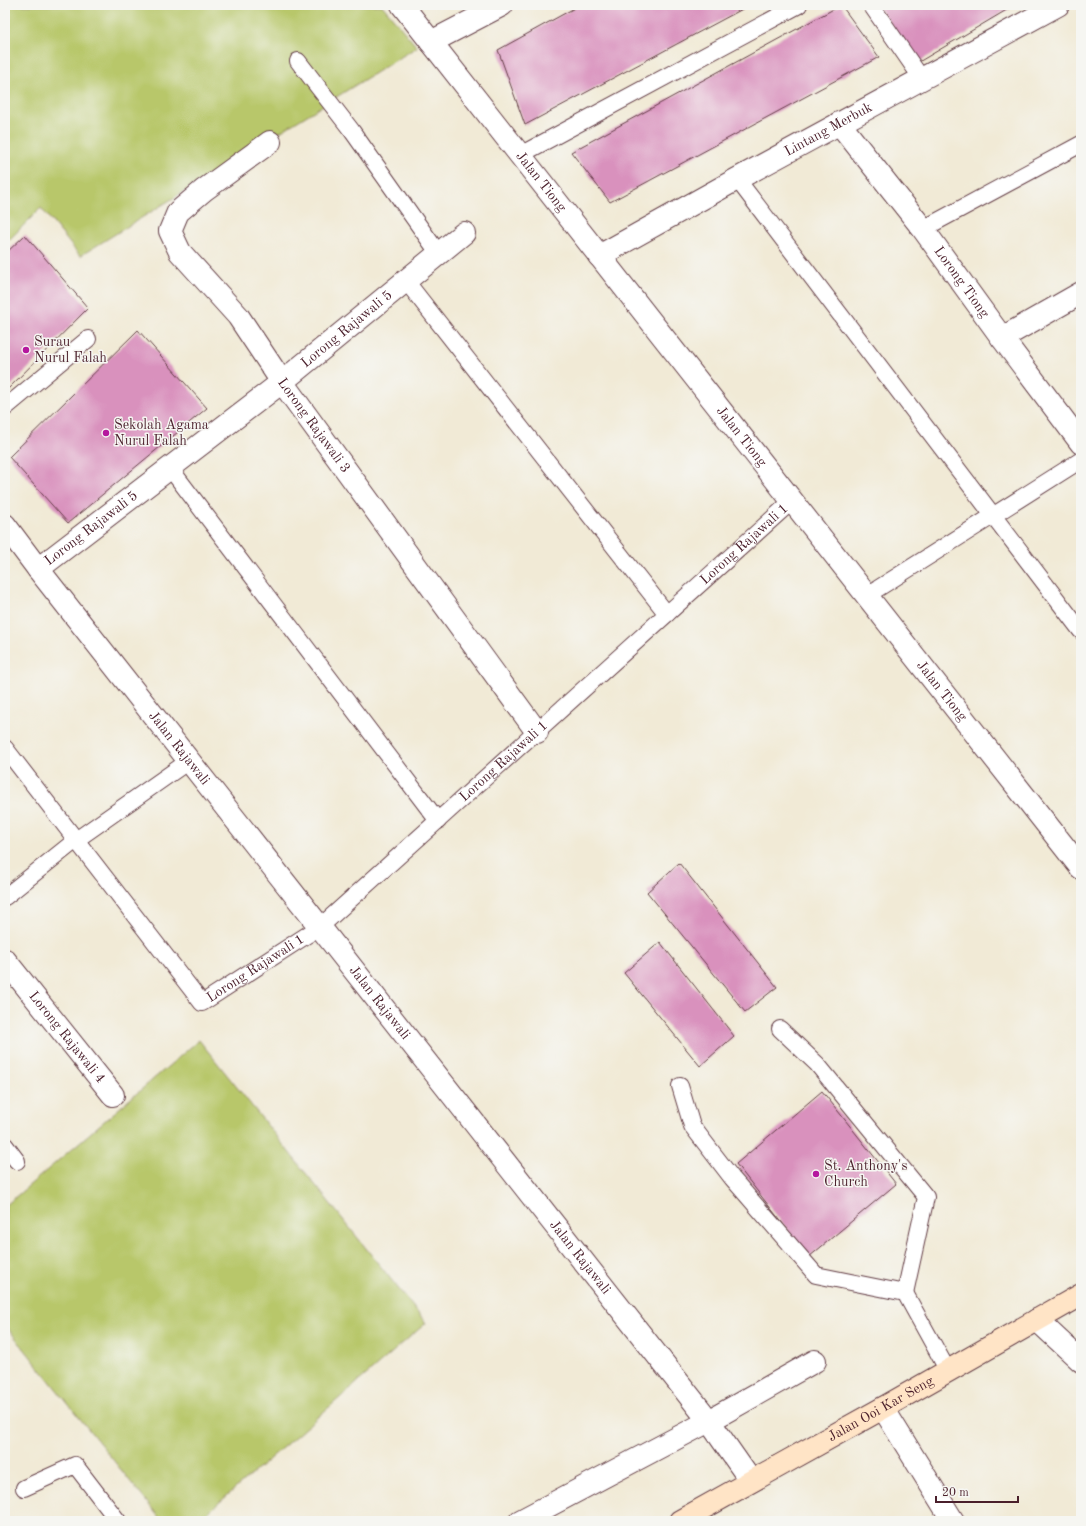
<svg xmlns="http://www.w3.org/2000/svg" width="1086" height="1526" font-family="'Old Standard TT',serif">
<rect width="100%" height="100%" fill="#f6f6f2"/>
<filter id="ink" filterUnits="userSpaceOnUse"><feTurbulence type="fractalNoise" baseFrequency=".025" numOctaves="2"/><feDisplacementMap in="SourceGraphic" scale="8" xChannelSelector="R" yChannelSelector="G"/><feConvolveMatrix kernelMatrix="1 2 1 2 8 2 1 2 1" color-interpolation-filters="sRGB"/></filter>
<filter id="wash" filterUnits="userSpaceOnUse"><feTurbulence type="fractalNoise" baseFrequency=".012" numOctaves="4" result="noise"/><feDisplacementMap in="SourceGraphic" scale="16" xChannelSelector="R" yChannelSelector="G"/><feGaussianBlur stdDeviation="0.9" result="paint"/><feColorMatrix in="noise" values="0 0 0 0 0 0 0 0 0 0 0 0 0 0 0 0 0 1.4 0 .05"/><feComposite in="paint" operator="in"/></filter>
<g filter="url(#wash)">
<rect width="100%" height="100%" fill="#f1ead6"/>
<g fill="#b8c76a" stroke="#81734a">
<path d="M5,5H382L417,47L80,256L41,208L5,244Z"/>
<path d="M199,1040L426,1323L198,1521H162L5,1325V1206Z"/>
</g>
<g id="blocks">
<g fill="#d991bd">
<path d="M580,5H750L525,125L498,50Z"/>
<path d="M841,5L879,57L610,202L571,152Z"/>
<path d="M877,5H1015L917,63Z"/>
<path d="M25,235L88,308L5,392V254Z"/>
<path d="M138,330L207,408L68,523L9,457Z"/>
<path d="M679,863L777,987L745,1012L647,892Z"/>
<path d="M660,942L734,1036L700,1066L624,973Z"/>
<path d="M822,1091L896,1184L809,1257L736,1164Z"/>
</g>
</g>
</g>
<g filter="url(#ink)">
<use href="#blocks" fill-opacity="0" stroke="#633d45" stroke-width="1"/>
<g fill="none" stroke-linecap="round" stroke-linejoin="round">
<defs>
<g id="service">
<path d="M871,5L922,79"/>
<path d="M298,61L352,131L439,254"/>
<path d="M520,155L799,5"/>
<path d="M737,179L1081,631"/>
<path d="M923,229L1081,144"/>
<path d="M406,281L667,614"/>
<path d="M5,408L88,339"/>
<path d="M170,468L438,821"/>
<path d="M866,596L1081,460"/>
<path id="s1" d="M5,748L202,1003L321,926L792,501"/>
<path d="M5,897L76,840L190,760"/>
<path d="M780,1029L817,1064L926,1197L905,1293"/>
<path d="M680,1086L692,1126L732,1178L816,1275L905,1293L948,1371"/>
<path d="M5,1145L17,1161"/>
<path d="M24,1488L75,1465L118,1521"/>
</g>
<g id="minor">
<path id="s2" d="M402,5L1081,868"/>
<path d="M431,42L502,5"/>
<path id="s3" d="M839,123L923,229L1002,338L1081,443"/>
<path id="s4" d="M270,142L204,190L178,212L170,231L180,252L238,316L282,382L537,732"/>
<path id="s5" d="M599,256L737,179L1058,5"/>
<path d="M1002,338L1081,293"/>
<path id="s6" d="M5,525L38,569L709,1421L751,1481"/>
<path id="s7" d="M38,569L282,382L464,233"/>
<path id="s8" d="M5,960L113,1095"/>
<path d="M1037,1320L1081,1361"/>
<path d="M520,1521L709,1421L815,1361"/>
</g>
<path id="tertiary" d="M883,1408L953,1521"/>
<g id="secondary">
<path id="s9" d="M680,1521L883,1408L1081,1295"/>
</g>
</defs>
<use href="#service" stroke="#633d45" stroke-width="18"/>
<use href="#minor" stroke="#633d45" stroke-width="24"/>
<use href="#tertiary" stroke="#633d45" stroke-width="24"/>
<use href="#secondary" stroke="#633d45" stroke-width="24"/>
<use href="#service" stroke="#fff" stroke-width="16"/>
<use href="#minor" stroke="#fff" stroke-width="22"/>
<use href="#tertiary" stroke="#fff" stroke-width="22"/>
<use href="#secondary" stroke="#ffe4c6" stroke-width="22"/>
</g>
</g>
<g fill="#b5179e" stroke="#f6f6f2" stroke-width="1.5">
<circle cx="26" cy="350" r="4"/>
<circle cx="106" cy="433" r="4"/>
<circle cx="816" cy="1174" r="4"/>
</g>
<g text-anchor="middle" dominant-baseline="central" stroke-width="3" stroke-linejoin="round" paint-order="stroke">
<g font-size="14" fill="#4a1f2b" stroke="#f6f6f2">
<text stroke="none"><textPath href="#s5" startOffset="262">Lintang Merbuk</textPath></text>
<text stroke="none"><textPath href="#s2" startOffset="225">Jalan Tiong</textPath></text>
<text stroke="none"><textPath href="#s3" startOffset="201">Lorong Tiong</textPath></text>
<text stroke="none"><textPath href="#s7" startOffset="391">Lorong Rajawali 5</textPath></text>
<text stroke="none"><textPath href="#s4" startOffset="379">Lorong Rajawali 3</textPath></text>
<text stroke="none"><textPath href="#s2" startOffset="549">Jalan Tiong</textPath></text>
<text stroke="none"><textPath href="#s7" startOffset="67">Lorong Rajawali 5</textPath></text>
<text stroke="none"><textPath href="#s1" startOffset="1034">Lorong Rajawali 1</textPath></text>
<text stroke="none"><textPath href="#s2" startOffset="873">Jalan Tiong</textPath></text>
<text stroke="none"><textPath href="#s6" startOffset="283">Jalan Rajawali</textPath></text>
<text stroke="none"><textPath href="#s1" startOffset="710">Lorong Rajawali 1</textPath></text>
<text stroke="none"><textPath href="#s1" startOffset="386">Lorong Rajawali 1</textPath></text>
<text stroke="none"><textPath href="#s6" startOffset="607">Jalan Rajawali</textPath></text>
<text stroke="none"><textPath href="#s8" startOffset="99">Lorong Rajawali 4</textPath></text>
<text stroke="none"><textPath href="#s6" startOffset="931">Jalan Rajawali</textPath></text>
<text stroke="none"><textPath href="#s9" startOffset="230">Jalan Ooi Kar Seng</textPath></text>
</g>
<g font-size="14" fill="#4a1f2b" stroke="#f6f6f2" text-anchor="start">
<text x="34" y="342">Surau<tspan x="34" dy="16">Nurul Falah</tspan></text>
<text x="114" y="425">Sekolah Agama<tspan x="114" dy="16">Nurul Falah</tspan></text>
<text x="824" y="1166">St. Anthony's<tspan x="824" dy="16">Church</tspan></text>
</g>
</g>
<rect width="1086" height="1526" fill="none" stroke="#f6f6f2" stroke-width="20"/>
<path d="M936 1496v6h82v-6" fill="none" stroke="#4a1f2b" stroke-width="2"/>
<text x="942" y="1496" font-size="12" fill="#4a1f2b" stroke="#f6f6f2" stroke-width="3" paint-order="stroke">20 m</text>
</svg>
